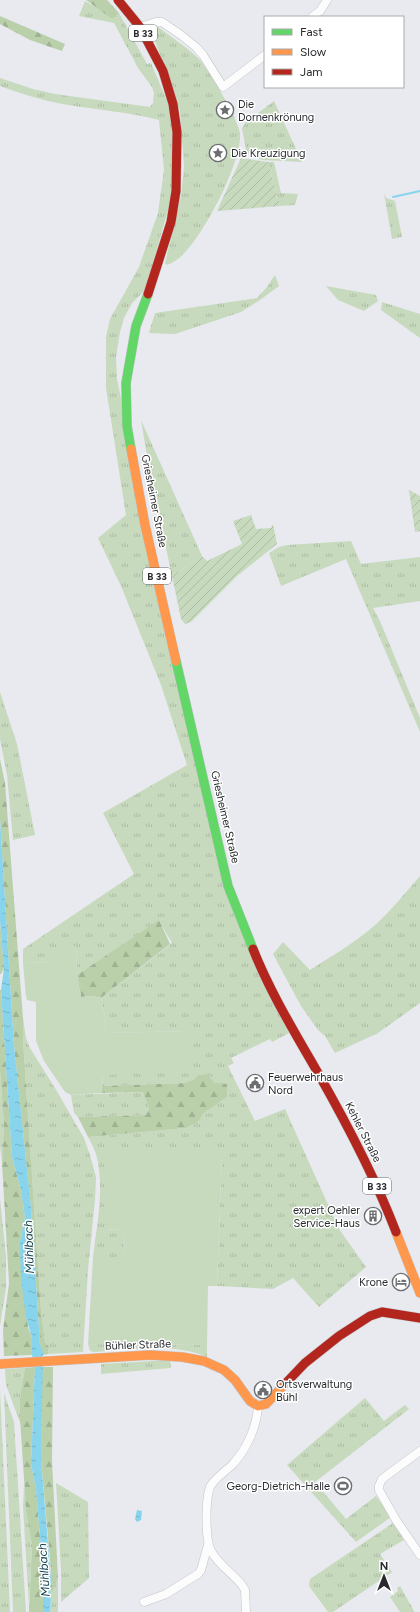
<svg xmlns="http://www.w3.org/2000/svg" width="420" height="1612" font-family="Figtree,sans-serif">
<defs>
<pattern id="grass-tufts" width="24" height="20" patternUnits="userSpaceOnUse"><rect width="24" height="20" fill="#c7dabe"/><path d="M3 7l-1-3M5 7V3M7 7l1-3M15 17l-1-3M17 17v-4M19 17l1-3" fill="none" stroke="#abbba4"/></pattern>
<pattern id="forest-firs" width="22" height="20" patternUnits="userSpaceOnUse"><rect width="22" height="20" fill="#b9d0aa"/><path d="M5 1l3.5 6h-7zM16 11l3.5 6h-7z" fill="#9fb393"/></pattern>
<pattern id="garden-furrows" width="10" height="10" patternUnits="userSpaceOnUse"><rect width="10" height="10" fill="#c7dabe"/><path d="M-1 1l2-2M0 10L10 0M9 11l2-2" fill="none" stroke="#abbba4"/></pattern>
<pattern id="water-ripples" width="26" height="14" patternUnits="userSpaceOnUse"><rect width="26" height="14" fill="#87d4ec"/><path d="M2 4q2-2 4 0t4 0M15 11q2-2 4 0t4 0" fill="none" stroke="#75b6cb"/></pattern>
</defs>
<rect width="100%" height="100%" fill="#e8eaef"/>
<g fill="url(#grass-tufts)">
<path d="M85,1L104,12L112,18L119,13L147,64L151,63L168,103L175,143L173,193L145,290L132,303L124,318L120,332L116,357L117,379L211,833L291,1032L272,1042L270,1039L231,1058L234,1063L228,1066L255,1121L285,1109L339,1229L366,1267L319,1307L293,1278L273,1289L217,1286L222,1153L105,1229L125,1230L124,1257H93C97,1223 105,1187 96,1154C94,1148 91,1143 88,1137L186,1128L198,1122L203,1114L227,1097L208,1075H198L193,1080L185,1083L102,1086L103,1075L190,1031L106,1033L105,1016L101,998L172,943L159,921L77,975L76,947L53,962L23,963V949L134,874L103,813L187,765L161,685L121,586L98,538L126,515L106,388V337L110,319L139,267L158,213L164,170L159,120C129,112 98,110 68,105C44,101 22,94 0,86V78L33,89L55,94L150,107L153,103L154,93L152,87L138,68L114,23L79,16Z"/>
<path d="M158,27C171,37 188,48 199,59C209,70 238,119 240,133C242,154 220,200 209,218C200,233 184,260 167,265L165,263L181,196L184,166L180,111L153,35Z"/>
<path d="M274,101L302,162L262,160L250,155L246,150L242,128L246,122Z"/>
<path d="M268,162H274L281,193L298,194L295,205L280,206Z"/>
<path d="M384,193L386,198L395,201L402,237L392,239Z"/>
<path d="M275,275L279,286L260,300L241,312L175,334L149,333L155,313L257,298L267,287Z"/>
<path d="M326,286L376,295L378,301L364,311L338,300Z"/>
<path d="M382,302L420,314V338L381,310Z"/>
<path d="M141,420L202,556L172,576L149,468Z"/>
<path d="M351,541L361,564L420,557V601L373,608L380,621L420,718V732L346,559L281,586L269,553L279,547L287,545Z"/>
<path d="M0,692L17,744L35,835L13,840L7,775L0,739Z"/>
<path d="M420,876V1003L378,1033L335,1053L325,1036L318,1030L301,1006L273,954L283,942L310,970C332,956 354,943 374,926C391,911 405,893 420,876Z"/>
<path d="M23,1018L26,1038L30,1048L55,1088L84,1138L90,1155L96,1177L95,1200L88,1270L83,1352L48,1354L49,1347L45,1342L41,1311L23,1041Z"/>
<path d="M0,1071L4,1125L2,1163L0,1146Z"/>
<path d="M143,1092L149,1109L146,1115L78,1117L74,1113L71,1095Z"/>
<path d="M0,1198L6,1256V1288L0,1326Z"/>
<path d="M88,1344L207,1345V1357C172,1342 131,1350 94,1352L90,1351Z"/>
<path d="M170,1360L171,1368L101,1374V1364Z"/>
<path d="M25,1368L20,1398L21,1425L6,1385L5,1369Z"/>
<path d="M0,1389L10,1612H0Z"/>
<path d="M4,1393L14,1422L26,1612H13Z"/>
<path d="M365,1398L384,1421L405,1405L409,1409L315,1482L346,1519L376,1496L391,1517L356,1542L287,1465Z"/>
<path d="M56,1483L88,1502L89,1578L61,1602V1570Z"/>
<path d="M24,1486L32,1545L29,1605L23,1507Z"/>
<path d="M393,1523L404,1540L380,1554L392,1572L333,1612H328L309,1586L310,1579Z"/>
<path d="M58,1578V1612H50L51,1605L50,1591H53Z"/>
<path d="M400,1586L413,1609L414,1612H400L390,1597L398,1591L397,1588Z"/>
</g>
<g fill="url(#forest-firs)">
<path d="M86,0H107L119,13L112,19Z"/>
<path d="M0,16L65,44L62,51L30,40L0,24Z"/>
<path d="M0,759L5,783L23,1018V1041L41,1311L45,1342L49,1347L48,1354L43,1355L40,1344L31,1208L14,1046L0,819Z"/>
<path d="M159,920L170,944L101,998L92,996L81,997L77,975Z"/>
<path d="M0,921L4,968L1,974H0Z"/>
<path d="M0,990H1L12,1157L21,1190L25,1217L20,1242L28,1327L32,1338V1355L4,1356L3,1330L9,1283L2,1163L4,1125L0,1071Z"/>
<path d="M198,1075H208L215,1083L227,1084V1097L203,1114L198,1122L186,1128L88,1137L78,1117L146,1115L149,1109L143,1092L101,1093L102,1086L185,1083L193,1080Z"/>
<path d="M35,1367L31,1464L36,1489L43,1573V1612H29L32,1545L26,1509L20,1418V1398L25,1368Z"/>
<path d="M42,1367H53L52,1461L58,1578L53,1591H50L51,1571L41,1460Z"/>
</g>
<g fill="url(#garden-furrows)">
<path d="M241,158L268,162L280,206L217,211Z"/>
<path d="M409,490L420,496V531L415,532Z"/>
<path d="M251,515L256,529L271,528L273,524L277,544L237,576L191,622L185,624L181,619L172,576L202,556L207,561L242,544L233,521Z"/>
</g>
<g fill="#c7dabe">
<path d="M76,946L77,975L81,997L92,996L101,998L105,1016L106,1033L190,1031L192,1071L103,1075L101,1093L71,1095L65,1092L44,1061L36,1041V1002L27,1000L26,996L23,963L53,962V948Z"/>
<path d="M110,1149L222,1153L217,1286H208L207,1345L88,1344L93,1257H124L125,1230L105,1229Z"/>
</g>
<g fill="url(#water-ripples)">
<path d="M0,819L14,1046L31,1208L40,1344L43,1352L41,1460L51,1580C49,1591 52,1601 50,1612H43V1573L36,1489L31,1464L35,1367L32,1355V1338L26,1317L21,1279L20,1242L25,1217L21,1190L12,1157L1,990L4,968L0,921Z"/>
<path d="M137,1510L142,1511L141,1520L137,1522L135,1519Z"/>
</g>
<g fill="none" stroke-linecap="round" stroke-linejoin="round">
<path stroke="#87d4ec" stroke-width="2" d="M393,197L420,191"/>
<defs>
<g id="street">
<path d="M312,17L320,11L327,0"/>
<path d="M140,27L156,22H162L181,35L196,47L203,55L223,87L265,55"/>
<path d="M420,1451L382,1479L379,1486V1490L396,1520L420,1555"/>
<path d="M144,1602L166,1594L198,1574L201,1570L208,1545"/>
<path d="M246,1612L245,1590L242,1585C233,1574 218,1564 211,1551C205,1539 205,1497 211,1485C216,1478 225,1471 231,1466C246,1451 257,1427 258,1406"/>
</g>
<g id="fast">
<path d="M131,449L127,426L126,383L136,326L148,294"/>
<path d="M176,661L228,886L253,949"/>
</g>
<g id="slow">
<path d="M131,449L145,525L176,661"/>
<path d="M396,1232L420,1293"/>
<path d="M0,1364L150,1355L182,1357L204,1361L224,1370L235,1380L250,1401L258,1406L266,1404L285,1384"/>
</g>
<g id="jam">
<path d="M118,0L140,27L163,71L173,104L177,132L176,191L171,222L148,294"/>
<path d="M253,949C270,992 295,1033 318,1073C347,1124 375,1177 396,1232"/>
<path d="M285,1384L305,1363L339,1336L370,1316L382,1312L420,1318"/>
</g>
</defs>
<use href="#street" stroke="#c2c4c7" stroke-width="9"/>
<use href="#fast" stroke="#c2c4c7" stroke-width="10"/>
<use href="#slow" stroke="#c2c4c7" stroke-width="10"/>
<use href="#jam" stroke="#c2c4c7" stroke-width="10"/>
<use href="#street" stroke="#fcfcfd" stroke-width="8"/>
<use href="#fast" stroke="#63d668" stroke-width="9"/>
<use href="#slow" stroke="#ff974d" stroke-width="9"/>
<use href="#jam" stroke="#b3261e" stroke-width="9"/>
</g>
<defs>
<symbol id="sight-ring" viewBox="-11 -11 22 22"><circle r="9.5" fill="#fff" stroke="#6b6d71" stroke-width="1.5"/><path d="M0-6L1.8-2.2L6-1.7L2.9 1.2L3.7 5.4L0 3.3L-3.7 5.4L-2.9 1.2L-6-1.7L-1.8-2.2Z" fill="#6b6d71"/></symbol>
<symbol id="civic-ring" viewBox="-11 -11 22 22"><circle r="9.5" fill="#fff" stroke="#6b6d71" stroke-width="1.5"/><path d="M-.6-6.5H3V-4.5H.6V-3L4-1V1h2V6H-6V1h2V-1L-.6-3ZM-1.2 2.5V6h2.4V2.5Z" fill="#6b6d71"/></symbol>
<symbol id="building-ring" viewBox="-11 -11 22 22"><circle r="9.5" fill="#fff" stroke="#6b6d71" stroke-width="1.5"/><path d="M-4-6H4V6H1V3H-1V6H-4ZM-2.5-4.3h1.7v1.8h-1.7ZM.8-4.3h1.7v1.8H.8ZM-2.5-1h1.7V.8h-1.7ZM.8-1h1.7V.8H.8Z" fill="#6b6d71"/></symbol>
<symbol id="hotel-ring" viewBox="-11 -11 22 22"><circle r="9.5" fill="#fff" stroke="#6b6d71" stroke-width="1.5"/><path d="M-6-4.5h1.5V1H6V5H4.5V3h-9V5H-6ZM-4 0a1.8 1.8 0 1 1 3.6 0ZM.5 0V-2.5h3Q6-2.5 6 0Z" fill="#6b6d71"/></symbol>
<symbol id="stadium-ring" viewBox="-11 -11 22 22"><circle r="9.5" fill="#fff" stroke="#6b6d71" stroke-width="1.5"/><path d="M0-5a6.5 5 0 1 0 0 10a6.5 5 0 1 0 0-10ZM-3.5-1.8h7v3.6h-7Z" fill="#6b6d71"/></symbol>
</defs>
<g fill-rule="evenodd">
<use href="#sight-ring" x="215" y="100" width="20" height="20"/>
<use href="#sight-ring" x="208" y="143" width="20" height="20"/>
<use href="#civic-ring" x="245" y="1073" width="20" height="20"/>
<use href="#building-ring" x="363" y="1206" width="20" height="20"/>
<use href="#hotel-ring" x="391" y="1272" width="20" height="20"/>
<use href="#civic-ring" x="253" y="1380" width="20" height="20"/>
<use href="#stadium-ring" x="333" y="1476" width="20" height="20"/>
</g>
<g text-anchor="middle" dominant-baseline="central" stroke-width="3" stroke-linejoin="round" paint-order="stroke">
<g fill="#fff" stroke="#686a6c" stroke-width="1">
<rect x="129" y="25" width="28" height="16" rx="3"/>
<rect x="143" y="568" width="28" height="16" rx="3"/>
<rect x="363" y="1178" width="28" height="16" rx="3"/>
</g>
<g font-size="10" font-weight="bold" fill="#282a2d">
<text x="143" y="33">B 33</text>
<text x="157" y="576">B 33</text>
<text x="377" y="1186">B 33</text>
</g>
<g font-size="11" fill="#282a2d" stroke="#fff" text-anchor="start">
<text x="238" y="104">Die<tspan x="238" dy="13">Dornenkrönung</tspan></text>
<text x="231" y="153">Die Kreuzigung</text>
<text x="268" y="1077">Feuerwehrhaus<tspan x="268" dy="13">Nord</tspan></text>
<text x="360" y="1210" text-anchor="end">expert Oehler<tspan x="360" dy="13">Service-Haus</tspan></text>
<text x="388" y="1282" text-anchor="end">Krone</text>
<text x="276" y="1384">Ortsverwaltung<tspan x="276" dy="13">Bühl</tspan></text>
<text x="330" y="1486" text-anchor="end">Georg-Dietrich-Halle</text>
</g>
<g font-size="11" fill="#282a2d" stroke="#fff">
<text transform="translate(154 501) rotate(79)">Griesheimer Straße</text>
<text transform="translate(225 817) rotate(77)">Griesheimer Straße</text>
<text transform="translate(363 1132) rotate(63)">Kehler Straße</text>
<text transform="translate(138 1345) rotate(-2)">Bühler Straße</text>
</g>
<g font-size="12" font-style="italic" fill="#0c3e4c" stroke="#fff">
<text transform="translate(29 1247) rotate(-92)">Mühlbach</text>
<text transform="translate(44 1570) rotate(-94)">Mühlbach</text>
</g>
</g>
<rect x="264" y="16" width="140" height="72" fill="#ffffff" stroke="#a9aaab"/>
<rect x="272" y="29" width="20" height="6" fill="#63d668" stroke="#a9aaab"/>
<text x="300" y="36" font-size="12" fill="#282a2d">Fast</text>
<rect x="272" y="49" width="20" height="6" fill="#ff974d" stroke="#a9aaab"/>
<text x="300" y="56" font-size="12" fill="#282a2d">Slow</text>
<rect x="272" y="69" width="20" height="6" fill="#b3261e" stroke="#a9aaab"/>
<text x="300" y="76" font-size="12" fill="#282a2d">Jam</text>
<g transform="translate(384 1576)" stroke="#ffffff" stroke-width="3" paint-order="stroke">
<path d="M0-3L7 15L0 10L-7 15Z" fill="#282a2d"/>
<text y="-6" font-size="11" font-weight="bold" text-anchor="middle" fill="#282a2d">N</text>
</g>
</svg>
